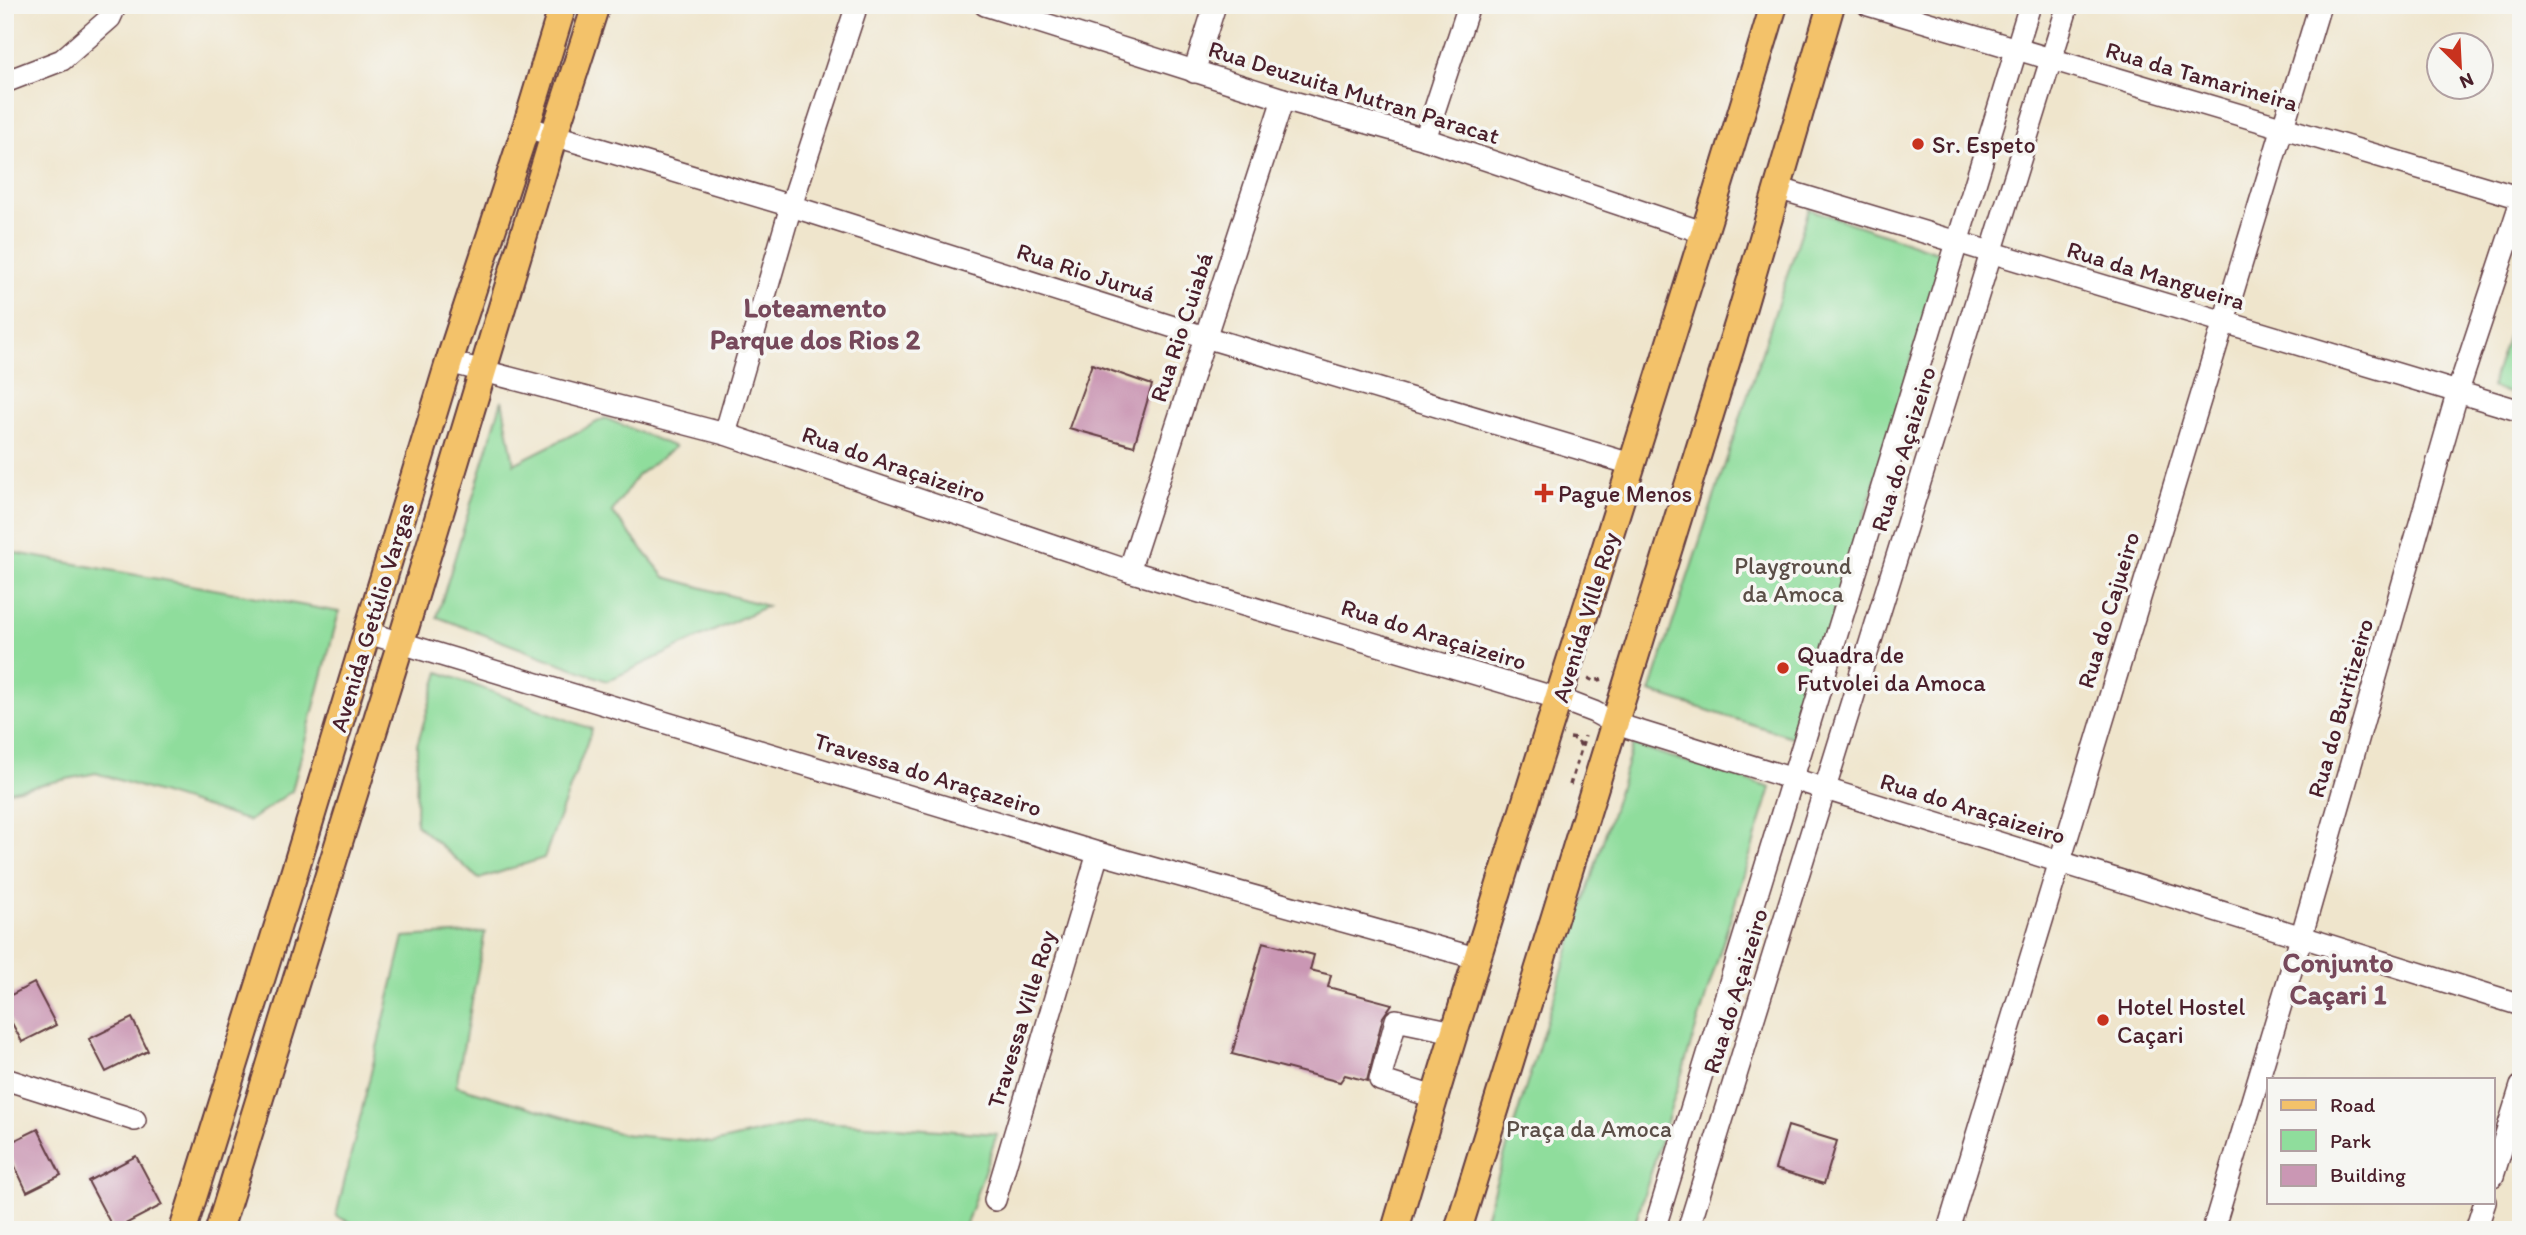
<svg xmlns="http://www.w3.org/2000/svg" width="2526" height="1235" font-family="Itim,sans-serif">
<rect width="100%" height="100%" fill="#f6f6f2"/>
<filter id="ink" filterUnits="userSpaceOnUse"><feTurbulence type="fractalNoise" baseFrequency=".0143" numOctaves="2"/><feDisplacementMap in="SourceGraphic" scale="14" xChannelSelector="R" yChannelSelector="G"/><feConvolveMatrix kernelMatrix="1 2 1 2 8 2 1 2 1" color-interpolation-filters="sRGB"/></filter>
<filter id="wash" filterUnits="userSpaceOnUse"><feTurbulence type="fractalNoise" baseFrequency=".00686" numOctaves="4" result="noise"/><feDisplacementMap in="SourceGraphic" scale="28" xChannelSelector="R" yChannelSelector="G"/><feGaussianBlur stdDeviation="1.57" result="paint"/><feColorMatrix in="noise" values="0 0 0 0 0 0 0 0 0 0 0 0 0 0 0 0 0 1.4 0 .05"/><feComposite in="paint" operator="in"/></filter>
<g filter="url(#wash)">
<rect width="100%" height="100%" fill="#efe5cc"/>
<g fill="#8fdd9c" stroke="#6c7e64" stroke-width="2">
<path d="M1809,209L1943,254L1798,739L1650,692Z"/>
<path d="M2521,294V397L2491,387Z"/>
<path d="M502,400L514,464L605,418L675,447L637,476L612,512L665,577L767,606L607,681L437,617Z"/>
<path d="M5,551L339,612L292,791L249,821L96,773L5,792Z"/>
<path d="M439,672L592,729L544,858L479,879L416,824L417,745Z"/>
<path d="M1633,745L1771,788L1633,1230H1509L1484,1221Z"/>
<path d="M485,932L456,1086L622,1134L713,1143L808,1121L997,1134L964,1230H366L336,1216L404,937Z"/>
</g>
<g id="blocks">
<g fill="#ca97b4">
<path d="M1092,364L1152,385L1134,446L1069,428Z"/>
<path d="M1263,942L1314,955L1310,970L1331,975L1328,987L1392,1004L1383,1017L1367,1081L1345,1075L1340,1082L1232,1054Z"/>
<path d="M34,983L56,1025L22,1042L5,1010V998Z"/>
<path d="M132,1018L148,1051L106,1072L89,1039Z"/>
<path d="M1788,1126L1837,1141L1824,1184L1775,1169Z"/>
<path d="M38,1129L61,1175L27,1192L5,1145Z"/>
<path d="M136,1156L162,1205L114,1230L88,1181Z"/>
</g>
</g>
</g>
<g filter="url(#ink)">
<use href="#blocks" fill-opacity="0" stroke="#633d43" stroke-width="2"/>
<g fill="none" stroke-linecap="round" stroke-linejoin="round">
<defs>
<g id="minor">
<path d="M985,5L1283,99L1425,139L1705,233"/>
<path d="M1868,5L2521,198"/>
<path d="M1194,72L1215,5"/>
<path d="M5,82L62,60L110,18L116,5"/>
<path d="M526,127L791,206L1205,337L1631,464"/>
<path d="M1425,139L1469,5"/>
<path d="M1777,188L2521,411"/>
<path d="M449,362L725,434L1129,571L1560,699L1594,712L1616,724L2521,1005"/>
<path d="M725,434L791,206L857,5"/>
<path d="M1129,571L1283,99"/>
<path d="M368,633L1098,853L1476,958"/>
<path d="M5,1079L135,1120"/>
<path d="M1434,1097L1380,1080L1396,1020L1454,1032"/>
<path d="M2493,1176L2521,1086"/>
<path d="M995,1200L1098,853"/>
<path d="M1654,1230C1781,822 1904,413 2030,5"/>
<path d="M1688,1230L2068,5"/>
<path d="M1948,1230L2320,5"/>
<path d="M2213,1230L2301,938L2458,391L2521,201"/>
<path d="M2476,1230L2485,1202"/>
</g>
<g id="major">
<path d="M183,1230L289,890L449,362L526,127L563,5"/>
<path d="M219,1230L401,642L554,135L596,5"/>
<path d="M1395,1230C1516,820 1651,414 1774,5"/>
<path d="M1458,1230L1738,324L1831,5"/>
</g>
</defs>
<use href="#minor" stroke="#633d43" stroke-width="24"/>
<use href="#major" stroke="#633d43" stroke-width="30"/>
<g stroke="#633d43" stroke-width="3.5" stroke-dasharray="5 5" stroke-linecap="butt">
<path d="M1588,678L1594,681L1603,679"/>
<path d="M1570,738L1577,739L1581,746"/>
<path d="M1570,785L1585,736"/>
</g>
<use href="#minor" stroke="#fff" stroke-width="21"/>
<use href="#major" stroke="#f3c26a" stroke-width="26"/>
</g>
</g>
<g fill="#c8321e" stroke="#f6f6f2" stroke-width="2.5">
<circle cx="1918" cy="144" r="7"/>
<path d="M1540.5 482.5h7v7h7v7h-7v7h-7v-7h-7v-7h7z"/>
<circle cx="1783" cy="668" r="7"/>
<circle cx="2103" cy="1020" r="7"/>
</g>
<g text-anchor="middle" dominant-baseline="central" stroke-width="7" stroke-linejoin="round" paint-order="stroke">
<g font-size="24" fill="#4a1f2b" stroke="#f6f6f2">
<text transform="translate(2202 76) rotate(16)">Rua da Tamarineira</text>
<text transform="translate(1354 92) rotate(17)">Rua Deuzuita Mutran Paracat</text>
<text transform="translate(1086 272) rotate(18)">Rua Rio Juruá</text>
<text transform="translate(2156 275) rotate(17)">Rua da Mangueira</text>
<text transform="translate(1181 327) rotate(-72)">Rua Rio Cuiabá</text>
<text transform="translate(1903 449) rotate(-73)">Rua do Açaizeiro</text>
<text transform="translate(894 464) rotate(19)">Rua do Araçaizeiro</text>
<text transform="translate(2108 610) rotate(-73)">Rua do Cajueiro</text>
<text transform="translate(372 617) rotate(-73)">Avenida Getúlio Vargas</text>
<text transform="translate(1585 617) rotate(-73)">Avenida Ville Roy</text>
<text transform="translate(1434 634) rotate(17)">Rua do Araçaizeiro</text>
<text transform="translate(2340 708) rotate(-74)">Rua do Buritizeiro</text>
<text transform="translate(928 774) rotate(17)">Travessa do Araçazeiro</text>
<text transform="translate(1973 808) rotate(17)">Rua do Araçaizeiro</text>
<text transform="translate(1735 991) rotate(-73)">Rua do Açaizeiro</text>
<text transform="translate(1021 1019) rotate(-73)">Travessa Ville Roy</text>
</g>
<g font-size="24" fill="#4a1f2b" stroke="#f6f6f2" text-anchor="start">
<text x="1932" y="144">Sr. Espeto</text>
<text x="1558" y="493">Pague Menos</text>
<text x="1797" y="654">Quadra de<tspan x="1797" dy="28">Futvolei da Amoca</tspan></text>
<text x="2117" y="1006">Hotel Hostel<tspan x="2117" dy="28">Caçari</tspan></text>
</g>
<g font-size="24" fill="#5b4e47" stroke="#f6f6f2">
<text x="1793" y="565">Playground<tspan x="1793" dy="28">da Amoca</tspan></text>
<text x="1589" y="1128">Praça da Amoca</text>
</g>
<g font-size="28" font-weight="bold" fill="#77495b" stroke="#f6f6f2">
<text x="815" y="307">Loteamento<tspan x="815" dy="32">Parque dos Rios 2</tspan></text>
<text x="2338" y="962">Conjunto<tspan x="2338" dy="32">Caçari 1</tspan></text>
</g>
</g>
<rect width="2526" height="1235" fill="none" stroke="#f6f6f2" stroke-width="28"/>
<rect x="2267" y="1078" width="228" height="126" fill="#f6f6f2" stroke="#b1a0a2" stroke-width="2"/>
<rect x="2281" y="1100" width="35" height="10" fill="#f3c26a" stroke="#b1a0a2" stroke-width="2"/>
<text x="2330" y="1112" font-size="21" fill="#4a1f2b">Road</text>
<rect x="2281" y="1130" width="35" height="21" fill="#8fdd9c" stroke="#b1a0a2" stroke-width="2"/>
<text x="2330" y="1148" font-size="21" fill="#4a1f2b">Park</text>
<rect x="2281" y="1165" width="35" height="21" fill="#ca97b4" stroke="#b1a0a2" stroke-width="2"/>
<text x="2330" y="1182" font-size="21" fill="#4a1f2b">Building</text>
<g transform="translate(2460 66) rotate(156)"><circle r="33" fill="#f6f6f2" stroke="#b1a0a2" stroke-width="2"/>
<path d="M0-5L12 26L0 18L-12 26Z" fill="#c8321e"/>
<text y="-10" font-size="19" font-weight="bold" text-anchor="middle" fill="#4a1f2b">N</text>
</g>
</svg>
